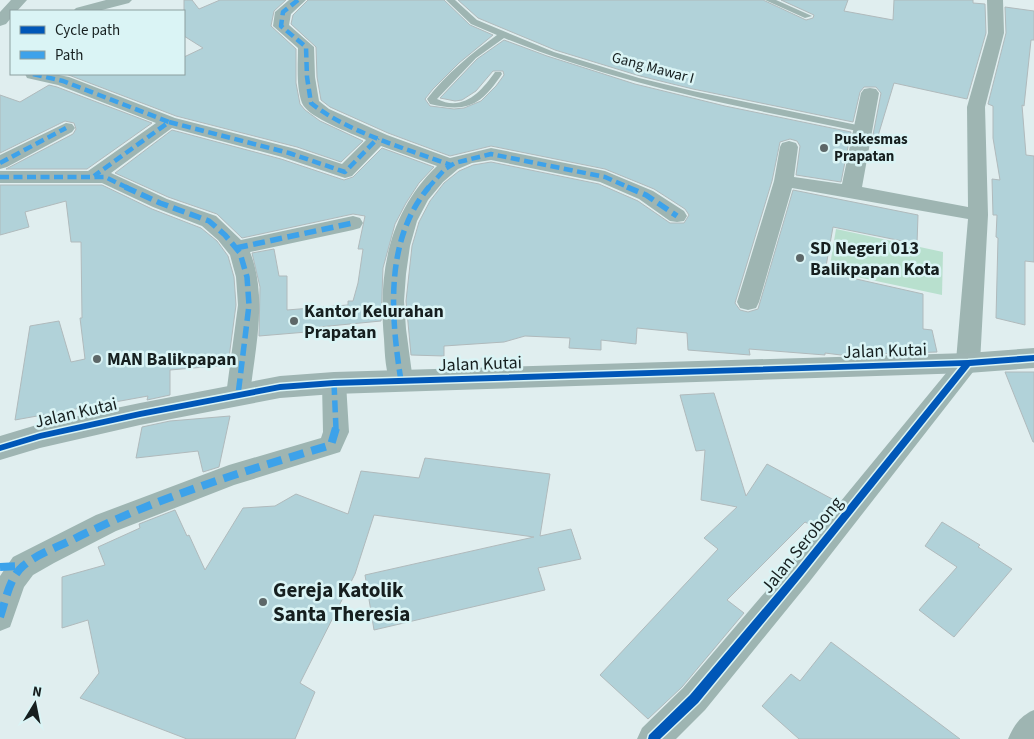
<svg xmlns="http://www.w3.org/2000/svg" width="1034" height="739" font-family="'Source Sans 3',sans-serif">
<rect width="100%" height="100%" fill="#e0eeef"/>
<path fill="#b8e0ce" d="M836,229L943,252L942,295L829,271Z"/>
<g fill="#b1d2d9" stroke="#b0babc">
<path d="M184,0H192L199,9L220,0H286L274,11L271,26L296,49V83L300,104L305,110L320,121L363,141L341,162L297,147L176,116L66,74H184V57L203,48L184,36Z"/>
<path d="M308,0H444L470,25L493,35L459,63L433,89L425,99L430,106L454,109L464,108L481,101L496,86L504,75L503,71H493L476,91L462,100L455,101L440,98L477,59L504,40L547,56L635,84L725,106L851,132L841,182L796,175L800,146L797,141L790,139L780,142L772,181L735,303L740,310L748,312L758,309L793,190L918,215L917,244L833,227L825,272L923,294V329L932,330L937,352L841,355L825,353V355L749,349L750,355L688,350L687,333L637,328L636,344L601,340V350L569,348L570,338L525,336L504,342L444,346V356L411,355L406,301L412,246L419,222L430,201L444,183L459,171L473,165L491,162L599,184L638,201L670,223H684L689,215L685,209L654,189L605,169L491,146L450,156L388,133L330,107L321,100L317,77L316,47L291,24L293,15Z"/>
<path d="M458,0H763L806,20L813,18L814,15L781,0H848L844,11L893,20L894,0H973V3L985,4L986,33L967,99L894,83L878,136L873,135L881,93L876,87H864L860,92L853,122L693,89L640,76L555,50L478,18Z"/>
<path d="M1005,7L1034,11V40H1031L1024,106L1022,105L1026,155L1034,156V262L1025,261V325L996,318L998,238L996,237L997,215H993L992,179L1000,180L993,138V106L988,104L1006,33Z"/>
<path d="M49,85L57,87L152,123L87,169H6L73,134L76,129L74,123L65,121L0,153V95L20,102Z"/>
<path d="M172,130L281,159L344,180L353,177L382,148L434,167L419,183L406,203L395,224L383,268L381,321L319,327V331L259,336L260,287L252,253L274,249L279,276H287V310L348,305V301H353L358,283L363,249H358L365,216L353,214L242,238L217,214L168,197L115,173Z"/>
<path d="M0,185H102L152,209L201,228L217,241L228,256L234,277L236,305L228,365L170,370V395L147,400L148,396L15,420L30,326L59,321L71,362L85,359L80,318H82L81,242H71L66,201L25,212L29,227L0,235Z"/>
<path d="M1005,372H1034V442H1033Z"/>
<path d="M714,393L746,496L767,464L834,500L816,528L805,522L727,600L744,613L682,687L648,719L600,675L718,549L704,538L737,507L701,500L705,450L696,451L680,395Z"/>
<path d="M230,416L219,467L203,472L198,451L136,458L142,427L170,421Z"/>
<path d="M425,458L550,474L540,536L571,529L581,559L538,568L545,590L374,630L365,575L534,537L374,515L355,574L300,683L315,692L295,739H187L80,698L99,673L88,620L62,628V577L105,565L98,547L140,528L139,524L175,510L187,536L189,535L205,570L243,508L275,506L296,494L348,514L361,471L419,478Z"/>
<path d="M942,522L980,545L978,547L1012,569L954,637L919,610L957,567L925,546Z"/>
<path d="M831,642L960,739H799L762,706L791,674L800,681Z"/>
</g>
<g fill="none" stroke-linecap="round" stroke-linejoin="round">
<g fill="#9eb5b2" fill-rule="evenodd">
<path d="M446,0H455L477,20L554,52L639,78L693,91L862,126L867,129L862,132C741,107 619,85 504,38L476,58L437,99C463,112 481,92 495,72H501L502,74C481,105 468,113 430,104L427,99C446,74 472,53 497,35L471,24Z"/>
<path d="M765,0H776L812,16L805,18Z"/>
</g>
<g fill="#9eb5b2" fill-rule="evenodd">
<path d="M11,0H27L17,11H11V18L6,24L0,26V12Z"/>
<path d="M106,0H132L129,3L98,11H73L76,8Z"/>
<path d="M289,0H306L291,14L289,25L314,47L315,77L319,101L329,109L387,135L450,158L491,148L605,171L653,191L684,211L687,216L684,221L677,222L670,221L639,199L600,182L491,160L472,163L458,169L443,182L428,200L417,221L410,246L406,274L404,301L406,329L413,381L409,387L401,390L393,387C385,373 385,355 384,339C378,274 388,213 437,166L381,146L352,176L345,178L282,157L172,128L111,173L167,199L216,216L241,240L353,216L360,218L363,223L360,228L353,230L250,252C268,297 255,348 250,395L247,402L238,404L229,402L226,395L238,305L236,277L230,255L218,240L202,226L153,207L102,183H0V171H88L156,123L58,85L27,78L25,74H54L69,77L175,118L296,149L342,164L366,140C352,133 308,118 302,103C296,87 298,65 298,48L273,26L275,12Z"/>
<path d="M987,0H1003L1004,33L985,107L988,215L980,363L810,581L705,710L676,739H637L642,728L683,688L790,563L956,361L968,219L792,188L759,302L756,308L748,310L740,308L737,302L774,181L780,147L782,143L789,141L796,143L798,147L794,177L842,184L861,93L864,89L870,88L876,89L879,93L862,187L968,207L967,107L988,33Z"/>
<path d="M66,123L72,124L75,128L72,132L7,167L0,169V155Z"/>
<path d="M334,374L343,376L346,383L349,432L340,452L234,485L116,531L54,563L33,575L24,587L10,627L0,631V576L13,557L96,515L229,465L321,438L323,432L322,383L325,376Z"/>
<path d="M1034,710V739H1008C1014,725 1020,716 1034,710Z"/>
</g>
<path fill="#9fb5b3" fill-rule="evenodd" d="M1034,348V368L968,373L334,394L280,398L140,425L40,448L0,460V436L40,424L140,403L280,376L334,372L968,353Z"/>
<g stroke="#3da2ea" stroke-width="4.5" stroke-dasharray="9 4.5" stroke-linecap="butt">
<path d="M298,0L283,12L281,26L306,47L307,77L311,103C345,131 409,150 451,165"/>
<path d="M33,74L63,81L169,122L94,176"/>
<path d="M169,122L289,153L345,172L378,138"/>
<path d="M0,163L66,128"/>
<path d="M0,177H105L128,188"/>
<path d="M428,188L445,169L455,163L491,154L605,177L630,188"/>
</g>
<g stroke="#3da2ea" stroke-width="5.5" stroke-dasharray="12 5.5" stroke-linecap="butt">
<path d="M125,187L160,203L209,221L225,235L240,253L247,277L249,305L238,395"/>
<path d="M627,187L646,195L677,216"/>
<path d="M236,248L353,223"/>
<path d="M401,381C391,317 384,240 429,187"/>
<path d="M334,383L336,429"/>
</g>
<g stroke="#3da2ea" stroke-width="8" stroke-dasharray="15 8" stroke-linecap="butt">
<path d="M0,567L23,566"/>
<path d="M0,617C6,600 9,578 23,566C37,554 58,547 74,539C156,498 244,471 331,445L336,428"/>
</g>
<defs>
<path id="cycleway" d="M1034,355V361L970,366L803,575L698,703L660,739H648L649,735L690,695L797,569L961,366L334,386L280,390L140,417L40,439L0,451V445L40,433L140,411L280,384L334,380L968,360Z"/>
</defs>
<use href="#cycleway" stroke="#daf4f5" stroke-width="3"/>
<use href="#cycleway" fill="#0057b8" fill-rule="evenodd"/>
</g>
<g fill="#5d6768" stroke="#daf4f5" stroke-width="2">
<circle cx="824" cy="148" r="5"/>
<circle cx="800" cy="258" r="5"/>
<circle cx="294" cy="321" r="5"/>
<circle cx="97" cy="359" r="5"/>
<circle cx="263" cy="602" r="5"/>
</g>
<g text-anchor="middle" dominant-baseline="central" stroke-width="5" stroke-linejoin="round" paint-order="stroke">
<g font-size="15" fill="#161f1f" stroke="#daf4f5">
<text transform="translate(653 68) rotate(15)">Gang Mawar I</text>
</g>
<g font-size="15" font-weight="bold" fill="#161f1f" stroke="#daf4f5" text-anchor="start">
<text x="834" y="139">Puskesmas<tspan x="834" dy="17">Prapatan</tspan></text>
</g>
<g font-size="18" font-weight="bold" fill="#161f1f" stroke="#daf4f5" text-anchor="start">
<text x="810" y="248">SD Negeri 013<tspan x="810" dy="21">Balikpapan Kota</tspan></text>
<text x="304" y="311">Kantor Kelurahan<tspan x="304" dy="21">Prapatan</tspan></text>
<text x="107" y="359">MAN Balikpapan</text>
</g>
<g font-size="18" fill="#161f1f" stroke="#daf4f5">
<text transform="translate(885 351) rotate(-2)">Jalan Kutai</text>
<text transform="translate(480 364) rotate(-2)">Jalan Kutai</text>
<text transform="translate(76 413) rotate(-13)">Jalan Kutai</text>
<text transform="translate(802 545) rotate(-51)">Jalan Serobong</text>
</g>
<g font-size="21" font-weight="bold" fill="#161f1f" stroke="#daf4f5" text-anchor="start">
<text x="273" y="590">Gereja Katolik<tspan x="273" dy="24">Santa Theresia</tspan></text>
</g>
</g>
<rect x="10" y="10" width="175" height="65" fill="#daf4f5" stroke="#8c9f9f"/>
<rect x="20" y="26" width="25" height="8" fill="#0057b8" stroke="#8c9f9f"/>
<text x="55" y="35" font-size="15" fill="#161f1f">Cycle path</text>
<rect x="20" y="51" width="25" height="8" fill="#3da2ea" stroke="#8c9f9f"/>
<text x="55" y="60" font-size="15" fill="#161f1f">Path</text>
<g transform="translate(35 704) rotate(10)" stroke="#daf4f5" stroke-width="4" paint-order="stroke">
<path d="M0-4L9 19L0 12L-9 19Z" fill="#161f1f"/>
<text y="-8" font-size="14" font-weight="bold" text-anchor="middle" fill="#161f1f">N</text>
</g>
</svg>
